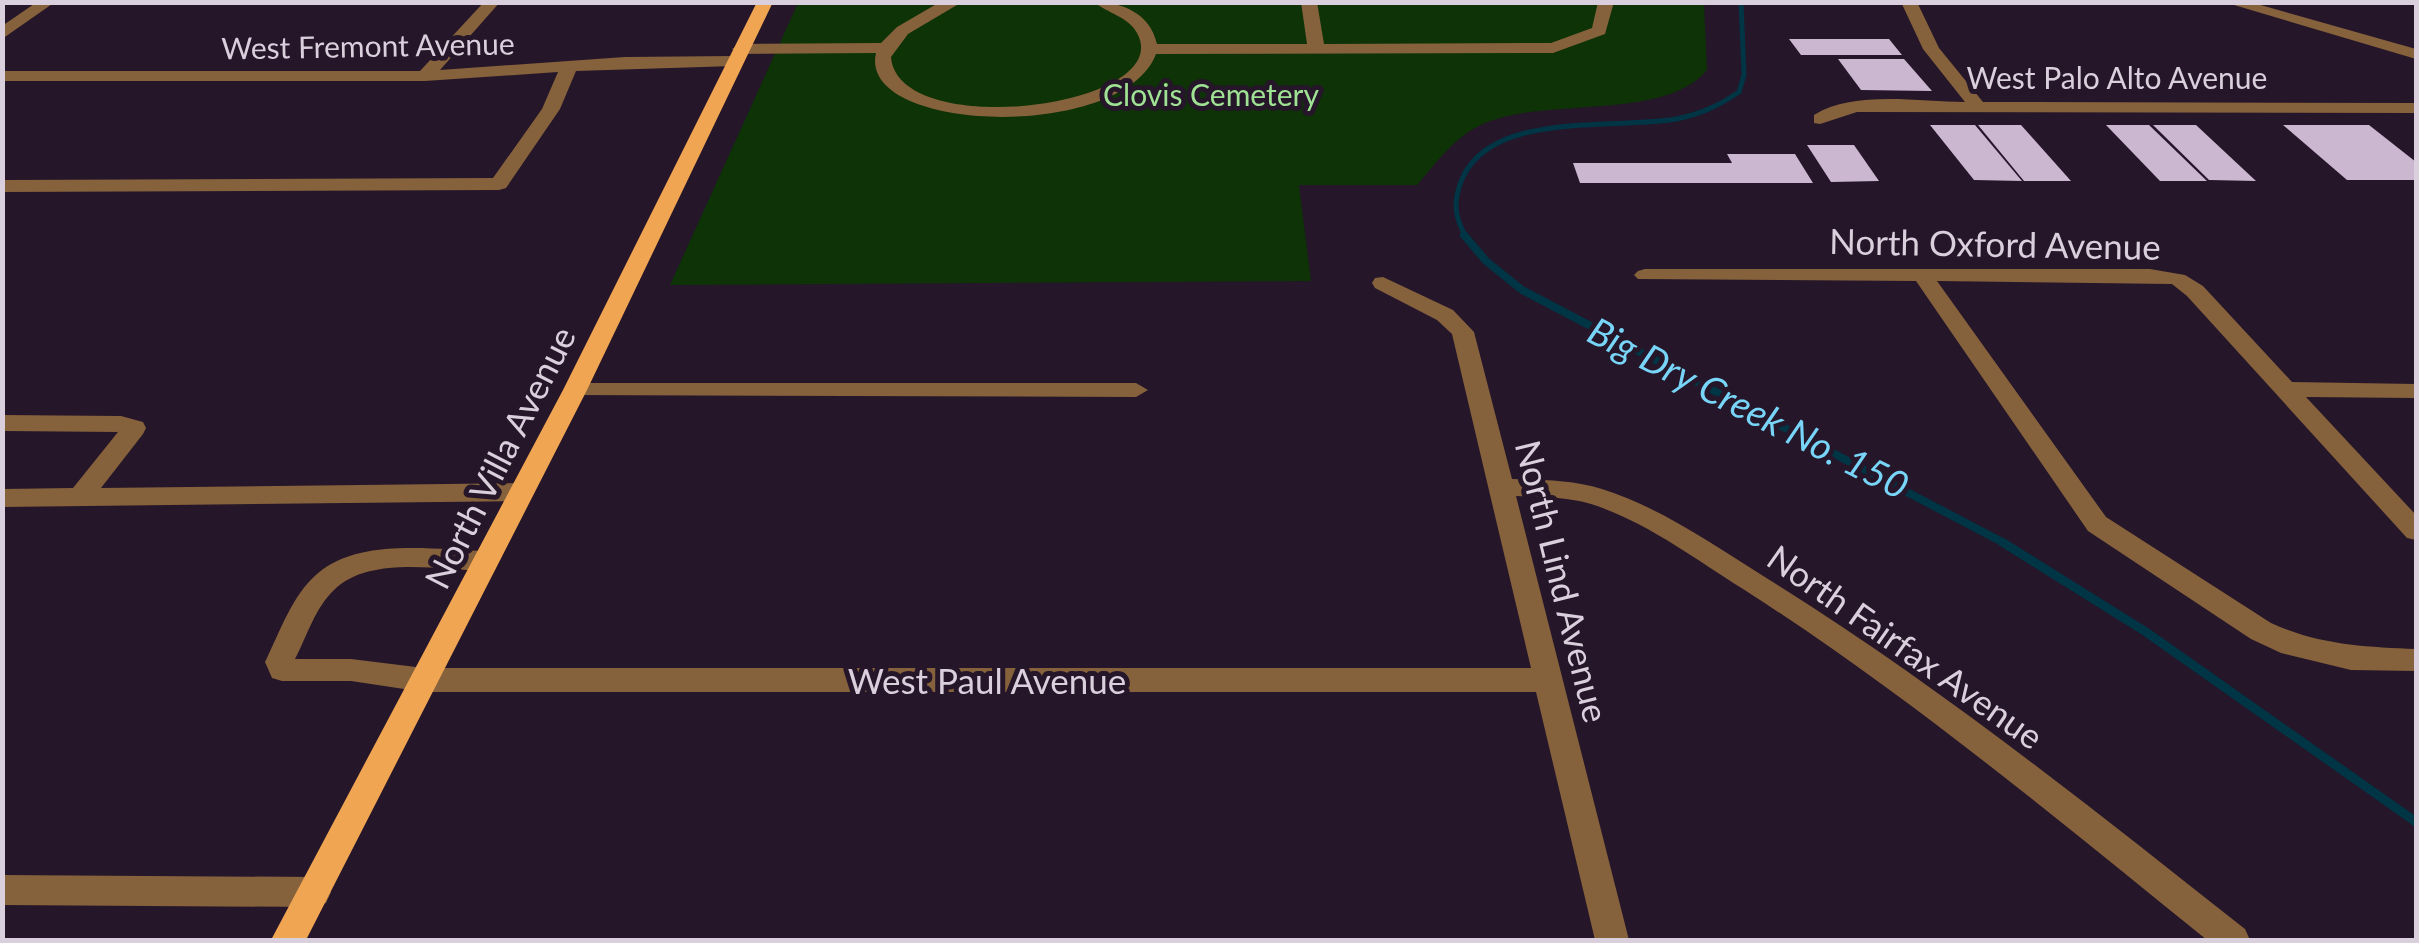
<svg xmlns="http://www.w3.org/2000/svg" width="2419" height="943" font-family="Lato,sans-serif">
<rect width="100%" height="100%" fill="#251629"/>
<path fill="#0d3307" d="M798,3H1704L1707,70C1665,121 1547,97 1485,123C1456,135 1437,162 1417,185H1299L1311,281L670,285Z"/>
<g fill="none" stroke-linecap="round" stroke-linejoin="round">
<path stroke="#003545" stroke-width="5" d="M1466,237C1454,216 1453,201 1462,179C1492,110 1614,130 1676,119C1701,114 1718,106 1739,92L1744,75L1741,2"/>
<path stroke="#003545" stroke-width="8" d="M1464,235L1486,261L1522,290L2006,544"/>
<path stroke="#003545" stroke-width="9" d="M2002,542L2146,632L2416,822"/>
</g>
<g fill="#ccb7d1">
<path d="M1789,39H1889L1902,55H1801Z"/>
<path d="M1838,59H1904L1932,91L1861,90Z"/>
<path d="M1930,125H1975L2022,181L1974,180Z"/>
<path d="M1978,125H2021L2071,181H2024Z"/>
<path d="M2106,125H2149L2207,181H2160Z"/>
<path d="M2153,125H2196L2256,181L2209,180Z"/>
<path d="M2283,125H2369L2416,162V180H2347Z"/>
<path d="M1807,145H1854L1879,181L1831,182Z"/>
<path d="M1727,154H1795L1813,183H1580L1573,163H1732Z"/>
</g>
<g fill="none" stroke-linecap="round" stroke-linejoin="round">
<g fill="#85613c" fill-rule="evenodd">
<path d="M37,2H55L2,39V26Z"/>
<path d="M484,2H500L440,70L625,57L734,56L742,61L734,66L576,71L560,109L506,188L499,190L2,192V180L493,178L542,109L558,72L425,81H2V71H420Z"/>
<path d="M940,2H962L908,34L891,57C898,143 1178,107 1137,33C1129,17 1107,13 1094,2C1122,2 1150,13 1157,44H1307L1301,2H1317L1324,44L1551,43L1592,28L1598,2H1614L1605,34L1553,53L1156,54C1123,142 857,134 876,53L740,54L732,49L740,44L881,43L897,27Z"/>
<path d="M1901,2H1917L1939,48L1983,102L2416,103V113L1857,112L1820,124L1814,123V115C1854,90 1918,102 1965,102L1923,49Z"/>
<path d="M2224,2H2250L2416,49V59Z"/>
<path d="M1645,269H2150L2185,275L2203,286L2292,382L2416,384V398L2306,397L2416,515V540L2407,538L2187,296L2172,284L1937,281L2106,517L2271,623C2319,645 2365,647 2416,649V671L2351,670L2281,653L2251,639L2088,531L1916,281L1638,279L1634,275L1638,271Z"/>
<path d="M1383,277L1453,310L1474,332L1512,479C1542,480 1572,480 1602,489C1662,508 1715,546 1768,579C1936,683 2090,807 2245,929L2250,940H2207C2056,818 1907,694 1743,589C1695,559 1645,521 1591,504C1567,497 1541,497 1516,496L1629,940H1595L1536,692H424L351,681H282L272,678L265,662C279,634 292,595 317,574C359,537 435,550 486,551L495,554L499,561L495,568L486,571C441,570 369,555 334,590C315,608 307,636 295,659H351L424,668H1531L1452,334L1437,320L1375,288L1372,283L1375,278Z"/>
<path d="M575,383H1136L1148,390L1136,397L567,395L563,390Z"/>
<path d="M2,415L121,416L143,422L146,428L143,434L101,488L522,483L535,492L522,501L2,507V489L73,488L118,432L2,431Z"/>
<path d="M2,875L314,877L326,881L331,892L326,903L314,907L2,905Z"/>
</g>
<path fill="#f0a552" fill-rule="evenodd" d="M757,2H773L587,390L306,940H271L563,390Z"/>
</g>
<g text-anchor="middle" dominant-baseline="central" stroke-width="10" stroke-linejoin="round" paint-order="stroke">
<g font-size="30" fill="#dacfdc" stroke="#251629">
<text transform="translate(368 45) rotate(-1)">West Fremont Avenue</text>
<text x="2117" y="77">West Palo Alto Avenue</text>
</g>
<g font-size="30" fill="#9fe293" stroke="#251629">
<text x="1211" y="94">Clovis Cemetery</text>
</g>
<g font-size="35" fill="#dacfdc" stroke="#251629">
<text transform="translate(1995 243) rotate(1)">North Oxford Avenue</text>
<text transform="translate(499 457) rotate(-63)">North Villa Avenue</text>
<text transform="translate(1563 581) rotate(76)">North Lind Avenue</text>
<text transform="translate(1906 646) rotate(35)">North Fairfax Avenue</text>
<text x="987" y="680">West Paul Avenue</text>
</g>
<g font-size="38" font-style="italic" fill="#78d5f8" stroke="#251629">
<text transform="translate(1749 407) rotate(27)">Big Dry Creek No. 150</text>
</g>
</g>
<rect width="2419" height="943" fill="none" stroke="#dacfdc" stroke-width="10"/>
</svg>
